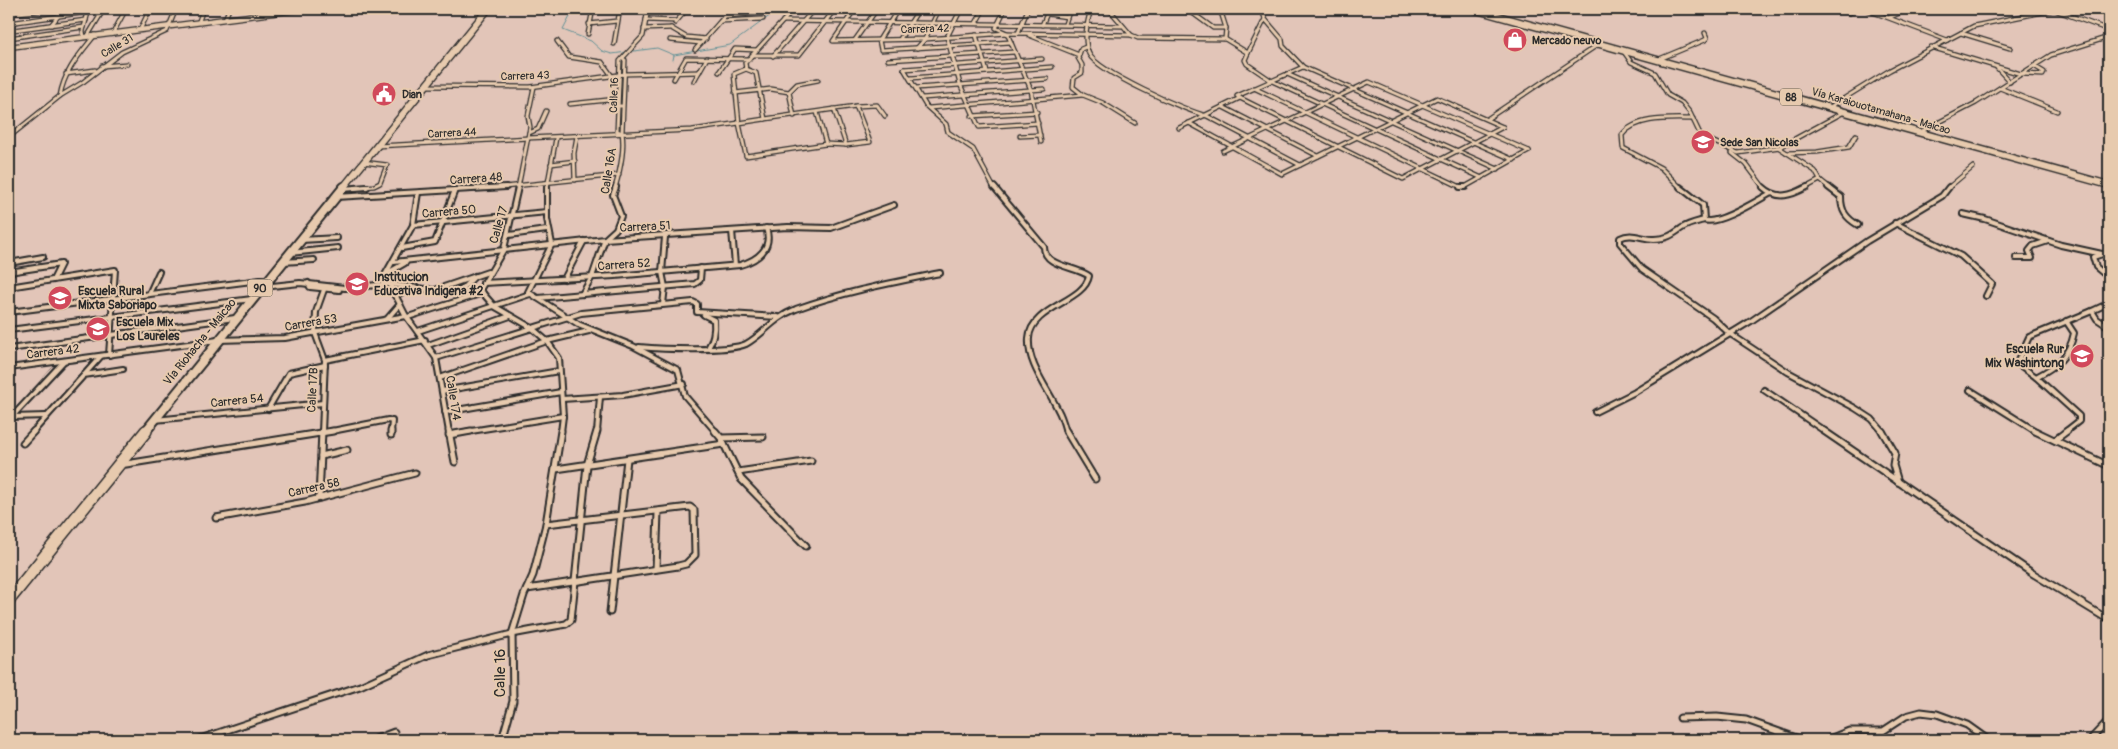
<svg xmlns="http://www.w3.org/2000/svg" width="2118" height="749" font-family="Pangolin,sans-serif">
<rect width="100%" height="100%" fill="#e2c5b8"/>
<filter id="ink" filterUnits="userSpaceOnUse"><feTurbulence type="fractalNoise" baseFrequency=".02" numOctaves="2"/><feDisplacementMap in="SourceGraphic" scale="10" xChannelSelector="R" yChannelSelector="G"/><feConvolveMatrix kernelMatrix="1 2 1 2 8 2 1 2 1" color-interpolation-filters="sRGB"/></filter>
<g filter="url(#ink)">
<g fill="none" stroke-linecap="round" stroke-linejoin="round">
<g stroke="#609196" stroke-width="1">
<path d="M574,9L563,30L591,41L602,51L612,54L657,48L674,55L673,60"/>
<path d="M674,55L730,45L779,9"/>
</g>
<defs>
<g id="street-far2">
<path d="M855,9L833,41L925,39L1007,33L1131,35"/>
<path d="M898,9L879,40L881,50L1011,42"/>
<path d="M961,9L947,37L960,84L979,127L1038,123"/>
<path d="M1005,9L996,28L1007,33L1031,90L1041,142"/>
<path d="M1091,9C1087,23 1083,40 1089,54C1098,72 1186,111 1207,116L1300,165"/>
<path d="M1109,9L1131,35L1138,38L1225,39L1248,53L1245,60L1247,64L1272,81L1482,178"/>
<path d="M1187,9L1213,28H1226"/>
<path d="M1220,9L1226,28L1225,39"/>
<path d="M1254,9L1256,11"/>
<path d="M1262,9L1265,19L1282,39L1283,46L1303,67L1514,160"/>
<path d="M1865,9L1947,40"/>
<path d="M2052,9L2109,30"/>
<path d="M102,12L130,9"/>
<path d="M1849,13L1858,9"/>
<path d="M9,14L54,9"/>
<path d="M647,14L725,9"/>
<path d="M1048,14L1067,17"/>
<path d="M725,16L761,13"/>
<path d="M1890,17L1909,9"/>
<path d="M225,19L229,9"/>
<path d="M646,20L676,21"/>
<path d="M199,21L203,9"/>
<path d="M721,21L763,19"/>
<path d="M783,21L1122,26"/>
<path d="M9,23L88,12"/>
<path d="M675,23L687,9"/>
<path d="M976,23L984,9"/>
<path d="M589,24L617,21"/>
<path d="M1065,24L1070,9"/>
<path d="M51,25L64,9"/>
<path d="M1042,25L1049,9"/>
<path d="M671,28L686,37L706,39"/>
<path d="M644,29L671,28"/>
<path d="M13,30L86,20"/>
<path d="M140,30L150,9"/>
<path d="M113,33L126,9"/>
<path d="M1018,33L1028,9"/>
<path d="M1961,33L2010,48"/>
<path d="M588,34L593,9"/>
<path d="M976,35L987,72"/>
<path d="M1029,35L1079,55"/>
<path d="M84,37L83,31L89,9"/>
<path d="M87,37L104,9"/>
<path d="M9,38L84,27"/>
<path d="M900,39L919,9"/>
<path d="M670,40L701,43"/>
<path d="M855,40L877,9"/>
<path d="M557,41L569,57L602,62L612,76"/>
<path d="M614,44L620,9"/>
<path d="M1086,47L1081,49L1078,58L1082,65V73L1074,78L1073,87L1083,95L1103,103L1135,123"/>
<path d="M1931,47L2021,74L2043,75L2044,72L2034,66"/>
<path d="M917,48L925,39L939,9"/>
<path d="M695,50L731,9"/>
<path d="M1624,52L1631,62L1655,73L1668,95L1682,103L1690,113L1701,136L1738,153L1780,147L1844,112"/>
<path d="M1248,53L1265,19"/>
<path d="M752,55H799L835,9"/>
<path d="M773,56L814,9"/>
<path d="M888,60L1015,52"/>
<path d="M1657,60L1705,40L1707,38L1705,33"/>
<path d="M102,66L127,64"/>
<path d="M1997,68L2010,82"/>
<path d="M746,69L745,63L794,9"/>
<path d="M904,69L926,106L946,124L948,132L973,149L994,188"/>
<path d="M904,69L1042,59"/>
<path d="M719,72L735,49L757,50"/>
<path d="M66,74L95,70"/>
<path d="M1287,74L1498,169"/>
<path d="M911,78L1052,67"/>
<path d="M674,79L686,58L749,59"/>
<path d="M694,81L707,58"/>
<path d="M424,86L530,87L625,74L699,72"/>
<path d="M916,88L1047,79"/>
<path d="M1254,88L1463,188"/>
<path d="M2000,88L2057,111"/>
<path d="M735,93L771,89L789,92"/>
<path d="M60,96L83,82L122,52L167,31L176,9"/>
<path d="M922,98L1044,89"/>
<path d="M1240,98L1403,179L1503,127"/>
<path d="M570,104L608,100L617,106H622"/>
<path d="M856,106L877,105L885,116"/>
<path d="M1223,107L1318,156"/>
<path d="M1830,107L1890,70L1974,26L2053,10"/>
<path d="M929,108L1083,95"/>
<path d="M834,109L846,145"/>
<path d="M817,112L826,144"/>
<path d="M794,116L789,92L797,84L818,80"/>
<path d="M972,116L1037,112"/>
<path d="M1487,119L1599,44"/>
<path d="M739,123L746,156L826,144L846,145L870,142L856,106L765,119"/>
<path d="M739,123L734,74L746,69L756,73L765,119"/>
<path d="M739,123L765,119"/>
<path d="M1189,123L1282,174L1437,98L1503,127"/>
<path d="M1179,128L1240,98L1237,96L1303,67"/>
<path d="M617,131L620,61L643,36L648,9"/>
<path d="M1920,132L1976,103L2051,55L2109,37"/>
<path d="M529,133L538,129L546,111"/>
<path d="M622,133L625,60L623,59"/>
<path d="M1020,136L1040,135"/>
<path d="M9,137L60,96C64,71 80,54 95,35"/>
<path d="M528,138L692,130L739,123"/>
<path d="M377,146L529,138"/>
<path d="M1778,147L1815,171L1820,180L1830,188"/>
<path d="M1223,151L1369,82L1529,151"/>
<path d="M1732,153L1746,164L1764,188"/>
<path d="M1787,153L1817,152L1849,147L1856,135"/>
<path d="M551,164L575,161"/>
<path d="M575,180L574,153L577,136"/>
<path d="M354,188L374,186L380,183L387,165L363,162"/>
<path d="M494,188L619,175"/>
<path d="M518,188L530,127L528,116L534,87"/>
<path d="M547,188L556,138"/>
<path d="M615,188C620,171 625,150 622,133L617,131"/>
<path d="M1463,188L1529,151"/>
<path d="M1681,188L1661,168L1623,148L1622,135C1636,116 1671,119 1693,119"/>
<path d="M1805,188L1820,180"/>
<path d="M1948,188L1973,167"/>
</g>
<g id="street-far1">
<path d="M518,187L504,249L480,290L494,306L532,328L547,341L559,358L563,416L561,432"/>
<path d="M547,187V219L552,244L528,292L578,324L633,346L678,370L685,396L716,432"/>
<path d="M994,187L1044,247C1044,267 1076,266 1089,276C1085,301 1031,307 1029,338C1027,364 1048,388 1058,410C1062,417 1064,425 1066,432"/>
<path d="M1460,187H1465"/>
<path d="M1680,187L1703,205L1704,220C1717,226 1758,200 1771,193"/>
<path d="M1763,187C1778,201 1792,195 1807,187"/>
<path d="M1828,187L1841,197C1841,211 1846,218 1858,225"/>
<path d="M343,189L367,187"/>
<path d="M418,193L413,225L385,275L406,316L436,358L449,432"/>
<path d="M336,197L506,187"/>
<path d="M1963,214L1985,219L2061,245L2102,254"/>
<path d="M1704,220C1697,222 1688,224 1682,228C1672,235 1667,239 1654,239C1641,239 1632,232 1620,238V243L1642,269L1713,318L1729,333L1788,372L1855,408L1872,419L1883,432"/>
<path d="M1895,223L1961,256L1992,284L1986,296"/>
<path d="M413,225L547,212"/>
<path d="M732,231L735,265"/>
<path d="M509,235L547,230"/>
<path d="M301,240L337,238"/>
<path d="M402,248L435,242L455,190"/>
<path d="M2109,252L2093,257L2096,267L2109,278"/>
<path d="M290,253L338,248"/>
<path d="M2016,258H2032L2029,251L2033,246L2048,241"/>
<path d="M283,262L314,260"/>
<path d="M394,262L605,239L788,227L831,228L894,205"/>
<path d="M9,263L43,257"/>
<path d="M9,272L61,264L53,280"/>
<path d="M386,274L405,263"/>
<path d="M564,279L584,241"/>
<path d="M308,283L310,287L339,290"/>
<path d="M483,283L615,276L740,265C758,260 773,248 766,228"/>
<path d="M9,287L115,270L109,355"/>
<path d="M263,287L300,283L345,288L388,284L440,291L480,290"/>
<path d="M435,290L488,272"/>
<path d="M460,291L475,276"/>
<path d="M149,294L159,272"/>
<path d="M582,294L592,277L605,239L616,229L621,216L613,195L616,187"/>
<path d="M395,296L410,288"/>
<path d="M538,298L695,284L700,280L701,268"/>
<path d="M2109,303L2092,311L2097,319L2109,327"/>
<path d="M663,304L665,287L662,272L665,237"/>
<path d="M9,312L268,279"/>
<path d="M704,315L714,320C715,331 714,339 708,348"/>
<path d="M408,317L483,293"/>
<path d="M387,319L400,304"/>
<path d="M9,330L252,299"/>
<path d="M418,331L530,294"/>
<path d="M428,345L510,316"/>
<path d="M639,347C660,349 728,352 746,344C764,334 773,318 796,309C843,292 891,283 940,273"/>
<path d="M9,349L235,318"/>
<path d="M436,358L581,313L693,302L697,304V312L778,317"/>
<path d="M325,360L425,340"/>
<path d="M9,368L218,340L285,338L406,316"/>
<path d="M84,375L123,369"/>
<path d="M2036,377L2017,363L2029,337L2092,311"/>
<path d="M440,378L547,341L589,331"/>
<path d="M1764,390L1826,432"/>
<path d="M1970,390L2037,432"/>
<path d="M442,391L559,371"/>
<path d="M562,399L623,395L684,384"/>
<path d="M268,409L289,373L325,365"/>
<path d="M445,412L561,392"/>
<path d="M1595,412L1635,392L1751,321L1867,241L1942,196L1949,187"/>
<path d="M12,417L46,416"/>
<path d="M9,420L64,361"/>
<path d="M155,420L323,403"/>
<path d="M33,432L101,356"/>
<path d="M322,432L325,360L315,333L316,312L325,287"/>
<path d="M327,432L388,420L392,421L391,432"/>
<path d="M465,432L563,416"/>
<path d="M597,432L600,397"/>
<path d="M2065,432L2079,421V416L2036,377C2057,366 2069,357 2074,333L2066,321"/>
</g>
<g id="street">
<path d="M449,431L455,462"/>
<path d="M715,431L721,438L741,479L806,546"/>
<path d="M1066,431L1095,479"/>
<path d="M1824,431L2032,573L2109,620"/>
<path d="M1882,431L1895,453L1893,465L1898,482"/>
<path d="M2035,431L2109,466"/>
<path d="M391,435V431"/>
<path d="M449,435L471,431"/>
<path d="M721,438L763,437"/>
<path d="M2055,440L2067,431"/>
<path d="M23,443L34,431"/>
<path d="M321,456L347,450"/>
<path d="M120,465L333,431"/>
<path d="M556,469L724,444"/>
<path d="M738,472L811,461"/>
<path d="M319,498L322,431"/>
<path d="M216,518L305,502L415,473"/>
<path d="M656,569L658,512"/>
<path d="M527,589L678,566L686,564L695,555L694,510L690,507L546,524"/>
<path d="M610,612L627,459"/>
<path d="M1680,718L1717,717L1746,720L1802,740"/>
<path d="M197,740L360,686L428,655L512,634L566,624L571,620L587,465L597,431"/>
<path d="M373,740L394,732"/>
<path d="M502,740L513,701L512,634L524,595L533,575L546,524L561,431"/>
<path d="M1827,740L1849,731H1883L1906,716L1921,712L1937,714L1967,725L1988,740"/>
<path d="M2090,740L2109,720"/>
</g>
<path id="secondary" d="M9,47L303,9"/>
<g id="highway-far2">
<path d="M1473,9L2109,185"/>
<path d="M343,188L488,9"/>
</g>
<path id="highway-far1" d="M145,432L344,187"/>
<path id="highway" d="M9,600L146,431"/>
</defs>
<use href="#street-far2" stroke="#2b2b2b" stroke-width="5.5"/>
<use href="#street-far1" stroke="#2b2b2b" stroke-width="8"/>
<use href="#street" stroke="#2b2b2b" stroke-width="9"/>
<use href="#secondary" stroke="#2b2b2b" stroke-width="7"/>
<use href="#highway-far2" stroke="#2b2b2b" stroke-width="9"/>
<use href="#highway-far1" stroke="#2b2b2b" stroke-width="12"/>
<use href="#highway" stroke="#2b2b2b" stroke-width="14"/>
<use href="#street-far2" stroke="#e7caae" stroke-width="3"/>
<use href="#street-far1" stroke="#e7caae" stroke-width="4"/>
<use href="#street" stroke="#e7caae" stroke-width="5"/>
<use href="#secondary" stroke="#e7caae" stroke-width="4.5"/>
<use href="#highway-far2" stroke="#e7caae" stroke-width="6"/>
<use href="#highway-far1" stroke="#e7caae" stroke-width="8"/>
<use href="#highway" stroke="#e7caae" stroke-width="11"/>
</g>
</g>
<defs>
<symbol id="shop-disc" viewBox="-11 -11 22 22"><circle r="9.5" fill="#d1495b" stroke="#e7caae"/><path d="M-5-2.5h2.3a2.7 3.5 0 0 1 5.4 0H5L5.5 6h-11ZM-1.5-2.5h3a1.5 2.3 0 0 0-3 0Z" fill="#fff"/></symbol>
<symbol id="civic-disc" viewBox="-11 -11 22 22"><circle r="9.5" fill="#d1495b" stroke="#e7caae"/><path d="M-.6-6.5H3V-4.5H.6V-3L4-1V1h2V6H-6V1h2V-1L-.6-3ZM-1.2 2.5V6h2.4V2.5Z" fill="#fff"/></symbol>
<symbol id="school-disc" viewBox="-11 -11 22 22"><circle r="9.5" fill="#d1495b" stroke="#e7caae"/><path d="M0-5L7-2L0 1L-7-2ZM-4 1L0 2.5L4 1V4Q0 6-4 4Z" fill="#fff"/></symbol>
</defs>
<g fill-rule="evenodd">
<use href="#shop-disc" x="1501" y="26" width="28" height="28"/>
<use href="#civic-disc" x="370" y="80" width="28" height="28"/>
<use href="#school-disc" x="1689" y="128" width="28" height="28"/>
<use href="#school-disc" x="343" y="270" width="28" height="28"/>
<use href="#school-disc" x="46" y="284" width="28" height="28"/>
<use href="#school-disc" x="84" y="315" width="28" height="28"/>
<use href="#school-disc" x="2068" y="342" width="28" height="28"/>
</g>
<g text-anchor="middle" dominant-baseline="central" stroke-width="4" stroke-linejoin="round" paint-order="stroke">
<g font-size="11" fill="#2b2b2b" stroke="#e7caae">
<text transform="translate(925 29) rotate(-2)">Carrera 42</text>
<text transform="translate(117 46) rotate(-31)">Calle 31</text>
<text transform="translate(525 76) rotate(-2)">Carrera 43</text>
<text transform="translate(614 95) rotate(-88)">Calle 16</text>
<text transform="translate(1881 111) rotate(16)">Vía Karaiouotamahana - Maicao</text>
<text transform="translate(452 133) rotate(-3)">Carrera 44</text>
</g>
<g font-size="11" font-weight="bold" fill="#2b2b2b" stroke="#e7caae" text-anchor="start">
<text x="1532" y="40">Mercado neuvo</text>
<text x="402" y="94">Dian</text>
<text x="1720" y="142">Sede San Nicolas</text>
</g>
<g fill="#e7caae" stroke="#635b52" stroke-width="1">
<rect x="1780" y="88.5" width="22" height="17" rx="4"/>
<rect x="247.5" y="279.5" width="25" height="17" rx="4"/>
</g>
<g font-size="11" font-weight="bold" fill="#2b2b2b">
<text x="1791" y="97">88</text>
<text x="260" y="288">90</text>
</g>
<g font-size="12" fill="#2b2b2b" stroke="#e7caae">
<text transform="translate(609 171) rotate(-81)">Calle 16A</text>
<text transform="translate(476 179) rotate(-4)">Carrera 48</text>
<text transform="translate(449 212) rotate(-5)">Carrera 50</text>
<text transform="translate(499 225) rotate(-74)">Calle 17</text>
<text transform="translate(645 227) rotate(-3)">Carrera 51</text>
<text transform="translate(624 265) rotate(-4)">Carrera 52</text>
<text transform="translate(311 323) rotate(-10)">Carrera 53</text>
<text transform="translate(200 342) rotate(-51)">Vía Riohacha - Maicao</text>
<text transform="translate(53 352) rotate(-7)">Carrera 42</text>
<text transform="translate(313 390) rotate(-87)">Calle 17B</text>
<text transform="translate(453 398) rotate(81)">Calle 174</text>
<text transform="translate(237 401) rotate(-6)">Carrera 54</text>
<text transform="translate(314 488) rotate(-13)">Carrera 58</text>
</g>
<g font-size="12" font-weight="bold" fill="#2b2b2b" stroke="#e7caae" text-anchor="start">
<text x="374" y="277">Institucion<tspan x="374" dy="14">Educativa Indigena #2</tspan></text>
<text x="78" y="291">Escuela Rural<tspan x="78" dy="14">Mixta Saboriapo</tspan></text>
<text x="116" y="322">Escuela Mix<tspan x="116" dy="14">Los Laureles</tspan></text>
<text x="2064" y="349" text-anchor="end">Escuela Rur<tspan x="2064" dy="14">Mix Washintong</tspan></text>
</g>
<g font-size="15" fill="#2b2b2b" stroke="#e7caae">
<text transform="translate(500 673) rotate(-90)">Calle 16</text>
</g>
</g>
<rect width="2118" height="749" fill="none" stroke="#e7caae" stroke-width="30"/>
<rect x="15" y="15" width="2088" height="719" fill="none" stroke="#2b2b2b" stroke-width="2" filter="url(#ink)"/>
</svg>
